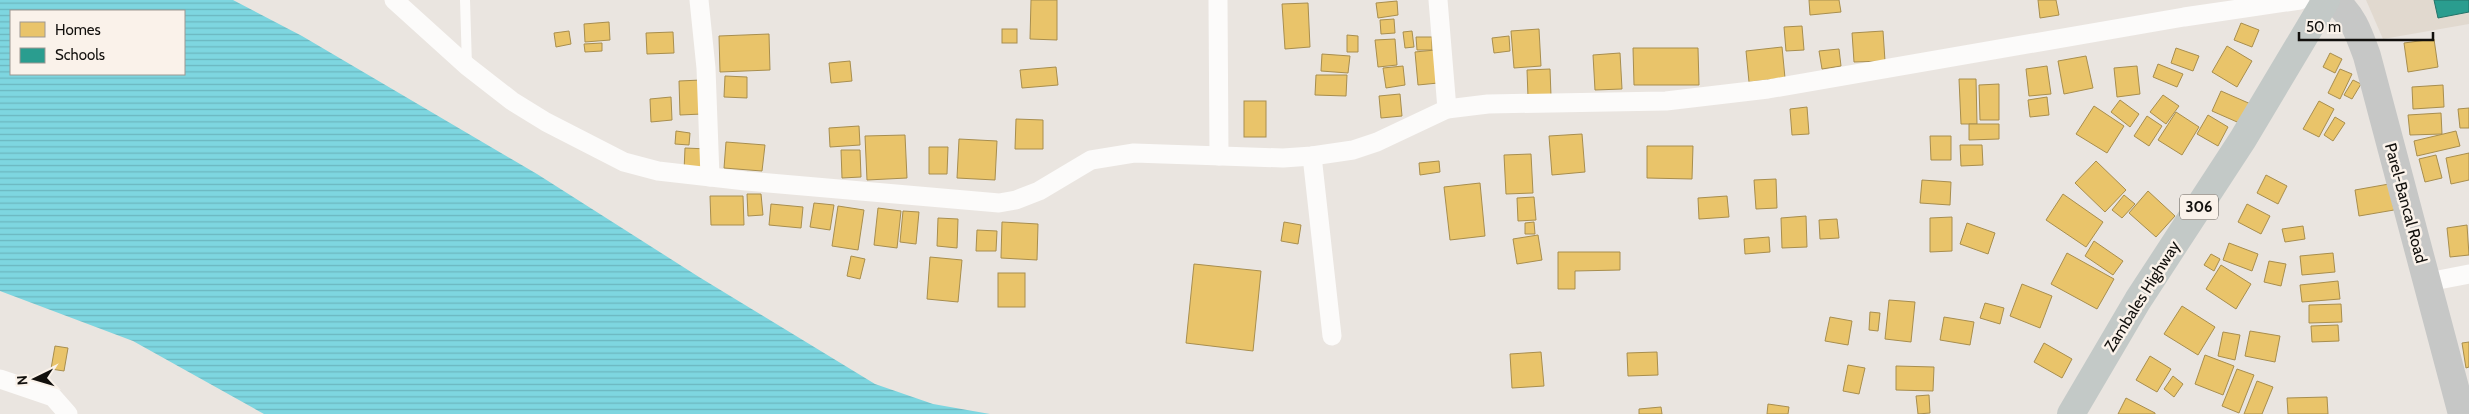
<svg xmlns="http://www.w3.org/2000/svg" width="2469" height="414" font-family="Cabin,sans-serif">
<defs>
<pattern id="water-rules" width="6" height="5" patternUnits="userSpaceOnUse" patternTransform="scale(1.25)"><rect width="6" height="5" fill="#7ed6e0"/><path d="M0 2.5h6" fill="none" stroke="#6cb7bf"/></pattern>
</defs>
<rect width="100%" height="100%" fill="#eae5e0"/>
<path fill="#e1d9cf" d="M2366,0H2469V24L2383,39Z"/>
<path fill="url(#water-rules)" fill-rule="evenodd" d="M0,0H233L302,36L537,174L699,277L875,384L933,404L990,414H264L133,341L0,291ZM11,11H184V74H11Z"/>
<g fill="#e9c46a" stroke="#a88e4e">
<path d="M1031,0H1057V40L1030,39Z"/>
<path d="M1809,0H1839L1841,12L1810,15Z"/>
<path d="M2038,0H2056L2059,15L2040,18Z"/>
<path d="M1397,1L1398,15L1378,18L1376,3Z"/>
<path d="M1308,3L1310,47L1285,49L1282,4Z"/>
<path d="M1394,19L1395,33L1381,34L1380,20Z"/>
<path d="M609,22L610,40L585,42L584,24Z"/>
<path d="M2241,23L2259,30L2252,47L2234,40Z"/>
<path d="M1802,26L1804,50L1786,51L1784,27Z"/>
<rect x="1002" y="29" width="15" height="14"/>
<path d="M1539,29L1541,66L1514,68L1511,31Z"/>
<path d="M569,31L571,44L556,47L554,33Z"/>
<path d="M1412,31L1414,47L1405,48L1403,32Z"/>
<path d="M1883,31L1885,61L1854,62L1852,33Z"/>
<path d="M673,32L674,53L647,54L646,33Z"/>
<path d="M769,34L770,70L720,72L719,36Z"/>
<path d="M1347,35L1358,36V52H1347Z"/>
<path d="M1509,36L1510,51L1494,53L1492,38Z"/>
<path d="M1416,37H1432V50H1417Z"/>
<path d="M1395,39L1397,65L1378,67L1375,40Z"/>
<path d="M2434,39L2438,67L2408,72L2404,43Z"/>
<path d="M602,43V51L585,52L584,44Z"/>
<path d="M2227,46L2252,61L2237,87L2212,72Z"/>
<path d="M1782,47L1785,78L1749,82L1746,51Z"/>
<path d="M1633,48H1698L1699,85H1634Z"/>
<path d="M2176,48L2199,56L2193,71L2171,63Z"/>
<path d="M1839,49L1841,66L1822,69L1819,51Z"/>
<path d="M1435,50L1438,83L1418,85L1415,52Z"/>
<path d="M1620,53L1622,89L1595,90L1593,55Z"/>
<path d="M2330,53L2342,59L2335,73L2323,67Z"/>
<path d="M1322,54L1350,56L1348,73L1321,71Z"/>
<path d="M2086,56L2093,88L2064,94L2058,61Z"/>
<path d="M850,61L852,81L831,83L829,63Z"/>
<path d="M2158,64L2183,74L2177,87L2153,77Z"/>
<path d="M1403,66L1405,85L1386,88L1383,68Z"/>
<path d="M2047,66L2051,94L2029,96L2026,69Z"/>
<path d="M2137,66L2140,94L2117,97L2114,68Z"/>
<path d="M1056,67L1058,85L1022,88L1020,70Z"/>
<path d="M1550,69L1551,96L1528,97L1527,70Z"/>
<path d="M2340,69L2352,74L2340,99L2328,93Z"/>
<path d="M1316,75H1347L1346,96L1315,95Z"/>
<path d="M725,76L747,77V98L724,97Z"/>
<path d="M1959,79H1976L1977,124H1961Z"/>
<path d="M701,80L702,114L680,115L679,81Z"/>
<path d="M2353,80L2361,84L2352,99L2344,95Z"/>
<path d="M1999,84V120H1980L1979,85Z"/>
<path d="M2443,85L2444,107L2413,109L2412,87Z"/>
<path d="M2221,91L2253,105L2244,125L2212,111Z"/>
<path d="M1400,94L1402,116L1381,118L1379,96Z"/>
<path d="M2163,95L2179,106L2166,124L2150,112Z"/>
<path d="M671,97L672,120L651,122L650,99Z"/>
<path d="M2047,97L2049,115L2030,117L2028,100Z"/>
<path d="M2120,100L2139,114L2130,127L2111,112Z"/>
<rect x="1244" y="101" width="22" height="36"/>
<path d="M2319,101L2334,109L2319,137L2303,129Z"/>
<path d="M2094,106L2124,126L2107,153L2076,134Z"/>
<path d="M1807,107L1809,134L1792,135L1790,109Z"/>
<path d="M2469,108V128H2460L2458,109Z"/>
<path d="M2176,112L2199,127L2182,155L2158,140Z"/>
<path d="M2441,113L2442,134L2410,135L2408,115Z"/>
<path d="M2208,115L2228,127L2218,146L2197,134Z"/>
<path d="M2147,116L2162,126L2149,146L2134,136Z"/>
<path d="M2335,117L2345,123L2333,141L2324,135Z"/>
<path d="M1016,119L1043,120V149H1015Z"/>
<path d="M1969,124H1999V139L1969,140Z"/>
<path d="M859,126L860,145L830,147L829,128Z"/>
<path d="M676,131L690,133L689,145L675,144Z"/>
<path d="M2456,131L2460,146L2417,156L2414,141Z"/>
<path d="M1582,134L1585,172L1552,175L1549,136Z"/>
<path d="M905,135L907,178L867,180L865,136Z"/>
<path d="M1930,136H1951V160H1931Z"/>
<path d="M959,139L997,141L995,180L957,178Z"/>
<path d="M726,142L765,145L762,171L724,168Z"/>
<path d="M1960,145H1982L1983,165L1961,166Z"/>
<path d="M1647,146H1693L1692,179L1647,178Z"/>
<path d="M929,147H948L947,174H929Z"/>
<path d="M685,148L708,149L706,172L684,171Z"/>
<path d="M841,150H860L861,177L842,178Z"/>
<path d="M2469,153V180L2451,184L2446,158Z"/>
<path d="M1531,154L1533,193L1506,194L1504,155Z"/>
<path d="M2436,155L2442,178L2425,182L2419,159Z"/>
<path d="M1439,161L1440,172L1420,175L1419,163Z"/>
<path d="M2096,161L2126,190L2105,212L2075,183Z"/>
<path d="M2266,175L2287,186L2278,204L2257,193Z"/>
<path d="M1776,179L1777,208L1756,209L1754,180Z"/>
<path d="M1922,180L1951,182L1950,205L1920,203Z"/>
<path d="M1480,183L1485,236L1450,240L1444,187Z"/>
<path d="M2389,184L2394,210L2359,216L2355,190Z"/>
<path d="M2148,191L2175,216L2156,237L2129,213Z"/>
<path d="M747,194H761L763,215L748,216Z"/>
<path d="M2063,194L2103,222L2086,247L2046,220Z"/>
<path d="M2124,195L2135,204L2122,218L2112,210Z"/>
<path d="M710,196H743L744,225H711Z"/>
<path d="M1727,196L1729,217L1699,219L1698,198Z"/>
<path d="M1534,197L1536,220L1518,221L1517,198Z"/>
<path d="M814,203L834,205L830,230L810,227Z"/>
<path d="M771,204L803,207L801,228L769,225Z"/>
<path d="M2247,204L2270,216L2261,234L2238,222Z"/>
<path d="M838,206L864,210L858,250L832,246Z"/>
<path d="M878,208L901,211L897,248L874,245Z"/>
<path d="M903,211L919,212L916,244L900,242Z"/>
<path d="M1806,216L1807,247L1782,248L1781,218Z"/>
<path d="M1952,217V251L1930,252V218Z"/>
<path d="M938,218L958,219L957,248L937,246Z"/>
<path d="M1837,219L1839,238L1820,239L1819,220Z"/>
<path d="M1002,222L1038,224L1037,260L1001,258Z"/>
<path d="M1284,222L1301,225L1298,244L1281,241Z"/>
<path d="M1534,222L1535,234H1525V223Z"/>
<path d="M1967,223L1995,233L1988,254L1960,244Z"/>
<path d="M2467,225L2469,255L2450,257L2447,228Z"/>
<path d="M2303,226L2305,239L2285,242L2282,229Z"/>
<path d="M977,230L997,231L996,251H976Z"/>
<path d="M1538,235L1542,260L1517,264L1513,239Z"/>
<path d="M1769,237L1770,252L1745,254L1744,239Z"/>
<path d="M2094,241L2123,261L2113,275L2085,256Z"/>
<path d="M2229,243L2258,254L2252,271L2223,260Z"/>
<path d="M1558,252H1620V270L1575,271V289H1558Z"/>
<path d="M2067,253L2114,279L2097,309L2051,284Z"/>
<path d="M2333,253L2335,272L2302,275L2300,256Z"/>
<path d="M2211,254L2220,259L2214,271L2204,265Z"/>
<path d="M851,256L865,259L860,279L847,276Z"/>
<path d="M930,257L962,260L958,302L927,299Z"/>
<path d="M2269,261L2286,264L2281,286L2264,282Z"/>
<path d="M1194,264L1261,271L1253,351L1186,343Z"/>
<path d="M2221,265L2251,284L2236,309L2206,289Z"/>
<rect x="998" y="273" width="27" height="34"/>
<path d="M2338,281L2340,299L2302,302L2300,285Z"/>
<path d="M2022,284L2052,296L2040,328L2010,316Z"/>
<path d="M1889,300L1915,302L1911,342L1885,339Z"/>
<path d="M1985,303L2004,308L2000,324L1980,318Z"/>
<path d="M2341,304L2342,322L2309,323V305Z"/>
<path d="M2182,306L2215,327L2198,355L2164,334Z"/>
<path d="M1870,312L1880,313L1878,331L1869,330Z"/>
<path d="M1830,317L1852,321L1848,345L1825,341Z"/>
<path d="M1944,317L1974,322L1970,345L1940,340Z"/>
<path d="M2338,325L2339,341L2312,342L2311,326Z"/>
<path d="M2250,331L2280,336L2275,362L2245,356Z"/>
<path d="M2223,332L2240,335L2235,360L2218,356Z"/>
<path d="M2469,342V367L2466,368L2462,343Z"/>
<path d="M2044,343L2072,359L2062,378L2034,362Z"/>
<path d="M55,346L68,348L64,371L51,369Z"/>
<path d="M1541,352L1544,386L1512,388L1510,354Z"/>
<path d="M1657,352L1658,375L1628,376L1627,353Z"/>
<path d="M2205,355L2234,366L2223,395L2195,384Z"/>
<path d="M2150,356L2171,369L2157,392L2136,380Z"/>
<path d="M1848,365L1865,368L1859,394L1843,391Z"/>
<path d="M1896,366L1934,367L1933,391L1896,390Z"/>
<path d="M2237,369L2254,375L2239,413L2222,406Z"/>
<path d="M2173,376L2183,384L2174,397L2164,389Z"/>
<path d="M2257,381L2273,387L2262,414H2244Z"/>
<path d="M1929,395L1930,413L1918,414L1916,396Z"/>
<path d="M2327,397L2328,414H2288L2287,398Z"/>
<path d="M2126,398L2155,413V414H2118Z"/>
<path d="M1768,404L1789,407L1788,414H1767Z"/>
<path d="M1661,407L1662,414H1639V409Z"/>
</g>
<path fill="#2a9d8f" stroke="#237368" d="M2434,0H2469V12L2438,18Z"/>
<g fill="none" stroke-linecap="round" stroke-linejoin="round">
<path stroke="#fcfbfa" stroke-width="10" d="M465,0L467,66"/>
<g stroke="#fcfbfa" stroke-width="19">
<path d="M394,0L467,66L512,101L546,122L624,162L658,171L746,181L999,203L1016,200L1039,191L1091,160L1134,153L1283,158L1312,156L1353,150L1377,142L1447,109L1488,104L1666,101L1768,89L2184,17L2300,0"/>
<path d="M699,0L706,68L710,177"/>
<path d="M1218,0L1219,156"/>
<path d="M1438,0L1447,109"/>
<path d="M1312,156L1332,336"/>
<path d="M2428,282L2469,274"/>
<path d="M0,379L53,397L68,414"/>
</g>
<path stroke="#c6c7c6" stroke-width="28" d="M2334,0C2353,15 2359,34 2367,56L2462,414"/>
<path stroke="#c3c9c7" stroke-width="28" d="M2071,414L2138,300L2243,139L2326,0"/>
</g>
<g text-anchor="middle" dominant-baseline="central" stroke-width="5" stroke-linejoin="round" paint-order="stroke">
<rect fill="#faf2ea" stroke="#58544f" stroke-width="1" x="2180" y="194.5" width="38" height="25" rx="4"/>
<g font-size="15" font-weight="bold" fill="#12100d">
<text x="2199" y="207">306</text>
</g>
<g font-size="16" fill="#12100d" stroke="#faf2ea">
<text transform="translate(2406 203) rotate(75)">Parel-Bancal Road</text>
<text transform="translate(2142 296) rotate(-58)">Zambales Highway</text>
</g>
</g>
<rect x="10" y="10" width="175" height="65" fill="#faf2ea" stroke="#9d9892"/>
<rect x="20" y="22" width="25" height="15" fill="#e9c46a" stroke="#9d9892"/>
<text x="55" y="35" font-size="15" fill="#12100d">Homes</text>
<rect x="20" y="48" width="25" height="15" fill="#2a9d8f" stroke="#9d9892"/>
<text x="55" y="60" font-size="15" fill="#12100d">Schools</text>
<g transform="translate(35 379) rotate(265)" stroke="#faf2ea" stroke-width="4" paint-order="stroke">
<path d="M0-4L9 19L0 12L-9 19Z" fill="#12100d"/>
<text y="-8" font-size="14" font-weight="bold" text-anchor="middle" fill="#12100d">N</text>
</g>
<path d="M2299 32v8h134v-8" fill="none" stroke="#12100d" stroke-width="2.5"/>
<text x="2306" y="32" font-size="15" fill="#12100d" stroke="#faf2ea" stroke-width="4" paint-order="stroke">50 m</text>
</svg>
